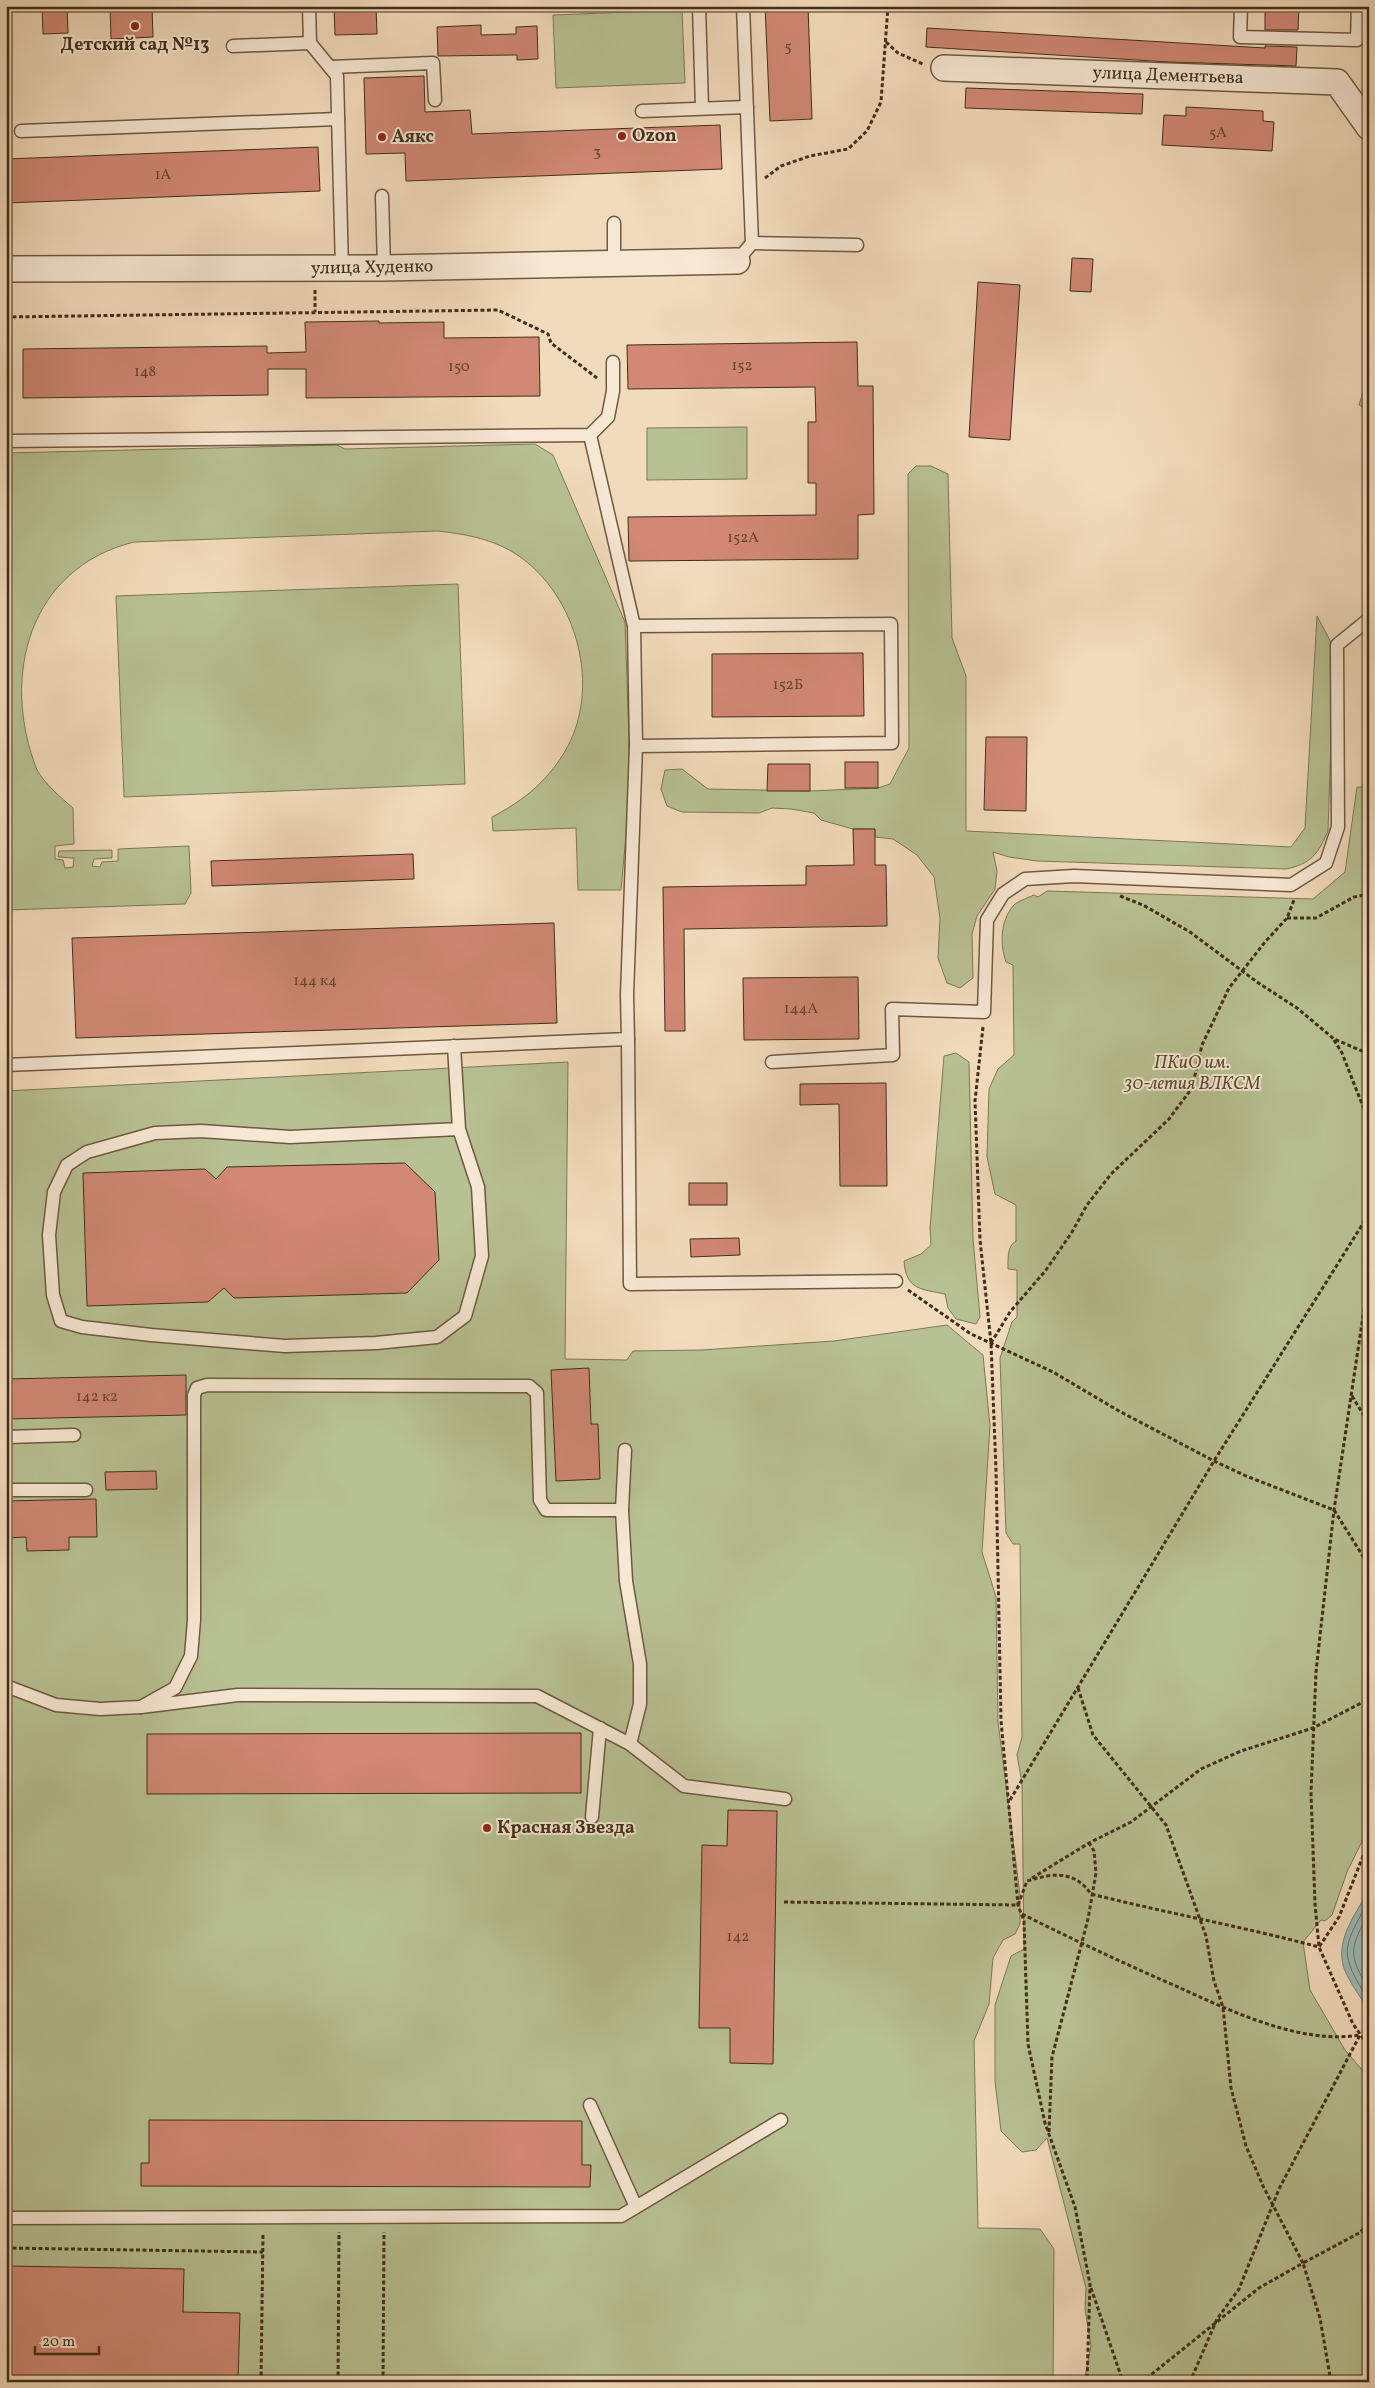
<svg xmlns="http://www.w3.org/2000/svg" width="1375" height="2388" font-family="Vollkorn,serif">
<rect width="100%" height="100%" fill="#f2dbbd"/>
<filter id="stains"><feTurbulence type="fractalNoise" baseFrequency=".004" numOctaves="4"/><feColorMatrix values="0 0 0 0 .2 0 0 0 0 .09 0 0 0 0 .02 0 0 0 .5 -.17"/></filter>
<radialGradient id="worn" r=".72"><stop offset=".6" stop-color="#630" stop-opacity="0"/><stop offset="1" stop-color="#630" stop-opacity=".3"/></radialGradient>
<g fill="#b8c193" stroke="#7c7856">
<path d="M682,10L685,83L556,88L553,15Z"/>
<path d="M1369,373V410L1359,405Z"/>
<path d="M747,427V479L647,480V428Z"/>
<path d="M535,444L553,455L625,622L629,741L628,812L621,890H578L576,828L493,831L492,817C525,800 550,779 568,746C602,681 574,588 511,551C488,538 464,534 438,531L134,542C29,568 0,676 37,770C46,785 60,797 73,808L74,844L55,846V859L63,860L65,868L73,867L74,858L58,857L59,851L112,850V858L94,859L92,866L100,867L102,862L118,861V849L189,846L191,893L185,904L6,910V453L337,445L345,449Z"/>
<path d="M916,466H931L948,474L952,638L966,676V831L1291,847L1305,828L1317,616L1334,648L1328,831C1318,854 1311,864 1286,869L1037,861L1009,857L993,852L997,871L995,889L977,916L972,934L973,978L960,988L947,983L938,958L940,918L934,877L917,855L893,839L875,837V829H853L821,820L814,813L791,809L772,808L759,813L682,812L667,806L661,789L665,770L682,769L708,789L810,791L878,788L890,784L909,748L908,474Z"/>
<path d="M458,584L465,784L124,797L116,596Z"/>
<path d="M1357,787H1369V1827L1347,1872L1332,1915L1325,1921L1321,1920L1303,1942L1310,1990L1345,2050L1369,2078V2382H1084L1091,2346L1085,2309L1086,2288L1047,2138L1036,2150L1022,2152L1001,2131L995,2081V2005L1011,1956L1024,1949L1022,1783L1017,1755L1022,1737L1020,1544H1013L1006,1533L1000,1358L1012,1322L1017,1317V1270L1008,1269C1008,1259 1007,1246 1016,1241V1205L995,1194L987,1157L989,1089L998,1069L1014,1055L1013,965L1006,962C1000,944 1000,922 1013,906C1017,901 1028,898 1034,895L1038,897L1047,891L1313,899L1345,872Z"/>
<path d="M956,1053L969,1062L973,1239L980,1317L976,1324L956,1319L948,1308L945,1294C921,1289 906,1290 904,1261L921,1254L931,1245L930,1228L944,1056Z"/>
<path d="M568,1062L565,1359L627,1360L633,1351L702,1350L834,1341L947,1325L983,1355L990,1426L982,1552L996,1597L998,1722L1020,1895V1924L1015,1934L1003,1940L993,1958L989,2004L974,2041L978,2228L1040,2229L1054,2249L1053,2382H6V1229L9,1277L6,1205V1091Z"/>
</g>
<path fill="#9cbab7" stroke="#788277" d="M1369,1890V2010C1361,1998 1352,1986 1346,1973C1332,1944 1355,1915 1369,1890Z"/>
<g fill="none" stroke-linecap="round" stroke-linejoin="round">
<g stroke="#6e7468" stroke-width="1">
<path d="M1369,1900C1342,1950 1338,1951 1369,2001"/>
<path d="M1369,1913C1350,1948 1347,1954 1369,1989"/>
</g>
</g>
<g fill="#d18875" stroke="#412e18">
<path d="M42,6H67L68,33L43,34Z"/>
<path d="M110,6H152L153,37L111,39Z"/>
<path d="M334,6H376L377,34L335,35Z"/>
<path d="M765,6H808L812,119L770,121Z"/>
<path d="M1265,6H1299L1298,30H1265Z"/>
<path d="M481,25V35L516,34V27L537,26L538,59L517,60V55L438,56L437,27Z"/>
<path d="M927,28L1265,48V46L1297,47L1296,66L1169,62L926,47Z"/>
<path d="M424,76L425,112L470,110L472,134L720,125L722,169L406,181L405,153L366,154L364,78Z"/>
<path d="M966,88L1143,94L1142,114L965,108Z"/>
<path d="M1186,107L1263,111V121L1274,122L1272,151L1162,145L1164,115L1186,116Z"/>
<path d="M318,147L320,191L6,203V159Z"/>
<path d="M1072,258L1093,259L1091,292L1070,291Z"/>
<path d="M978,282L1020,285L1010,440L969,437Z"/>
<path d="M379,321V323L444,322V338L539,337L540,396L306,398V369H268V395L23,398V349L267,346V353L306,352L305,322Z"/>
<path d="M857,342L858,386H873L874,514L858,515V559L629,561L628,517L816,515V483H808V422H816L815,387L628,389L627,345Z"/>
<path d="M863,653L864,716L712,717V654Z"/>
<path d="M986,737H1027L1026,811L984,810Z"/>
<rect x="845" y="762" width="33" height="26"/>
<path d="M768,764H810V791H767Z"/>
<path d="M853,829H875V865H886L887,926L684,929L685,1031H665L663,887L806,885V866L854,865Z"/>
<path d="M413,854L414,879L212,886L211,861Z"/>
<path d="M554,923L557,1023L76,1038L72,938Z"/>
<path d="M858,977L859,1039L744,1040L743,978Z"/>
<path d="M886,1083L887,1186H840L839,1104L800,1105V1084Z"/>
<path d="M405,1163L435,1192L439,1260L407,1293L234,1298L224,1288L208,1302L87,1306L83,1173L205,1169L216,1179L227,1167Z"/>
<rect x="689" y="1183" width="38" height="22"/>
<path d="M739,1238L740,1255L691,1257L690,1239Z"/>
<path d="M589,1368L591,1424H598L600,1479L556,1481L551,1370Z"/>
<path d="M186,1375V1415L6,1419V1379Z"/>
<path d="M156,1471L157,1489L106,1490L105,1472Z"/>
<path d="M96,1499L97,1537H69V1550L27,1551L26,1537L6,1538V1501Z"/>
<path d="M581,1733V1793L147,1794V1734Z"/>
<path d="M728,1810L777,1811L773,2064L730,2063V2028H699L702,1845L727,1846Z"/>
<path d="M149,2120L582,2121V2165H591L590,2187L141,2186V2163H149Z"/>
<path d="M6,2266L184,2269L183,2312L240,2313L238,2382H6Z"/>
</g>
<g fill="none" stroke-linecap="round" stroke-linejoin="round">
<defs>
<g id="service">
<path d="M309,6L310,43L337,76L342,269"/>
<path d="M699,6L702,108"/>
<path d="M1241,6L1240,37L1357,40L1358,6"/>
<path d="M233,46L310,43"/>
<path d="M330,67L433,63L435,100"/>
<path d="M642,111L747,107"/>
<path d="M21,131L338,119"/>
<path d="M382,196L384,268"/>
<path d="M752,243L857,245"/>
<path d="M737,261L752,243L743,6"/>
<path d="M614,264V223"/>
<path d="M6,441L590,435L608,417L613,391V362"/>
<path d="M634,626L891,624L892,743L636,746"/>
<path d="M628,1039L630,1284L896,1281"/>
<path d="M454,1046L459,1129L290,1137L201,1131L155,1133L87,1152L67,1165L54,1192L49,1235L53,1295L61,1321L82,1327L151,1335L285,1346L376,1343L437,1337L465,1316L482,1256L478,1187L459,1129"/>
<path d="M772,1062L893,1055L892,1009L984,1012L987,920L1003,894L1025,879L1074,876L1291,885L1326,863L1338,827L1337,645L1369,619"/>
<path d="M6,1065L628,1039L627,995L636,746L634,626L590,435"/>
<path d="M6,1437L74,1435"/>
<path d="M625,1450L622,1510L626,1581L640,1664V1704L630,1744"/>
<path d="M6,1490H86"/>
<path d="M6,1686L56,1705L100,1709L141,1707L238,1695L537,1696L630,1744L684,1786L785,1799"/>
<path d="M141,1707L175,1688L191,1656L194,1620V1395L197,1388L207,1385L529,1386L537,1393L540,1500L546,1510H622"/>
<path d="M592,1817L600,1728"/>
<path d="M590,2105L636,2207"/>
<path d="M6,2218L621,2216L781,2120"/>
</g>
<g id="minor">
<path d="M944,68L1337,82L1369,127"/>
<path d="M6,269L384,268L737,261"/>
</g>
</defs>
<use href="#service" stroke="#6d5941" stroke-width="15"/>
<use href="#minor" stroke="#6d5941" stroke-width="28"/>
<g stroke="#412e18" stroke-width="3" stroke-dasharray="4 2.5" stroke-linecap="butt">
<path d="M886,42L898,53L923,64"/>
<path d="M1365,149L1369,175"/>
<path d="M765,178L781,166L810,156L848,149L867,131L881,102L888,6"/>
<path d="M315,290V312"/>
<path d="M6,317L498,310L548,334L551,343L597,378"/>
<path d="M1120,896L1143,905L1190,932L1257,982L1297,1008L1334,1039L1369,1054"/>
<path d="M1287,918H1316L1354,897L1369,894"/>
<path d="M983,1027L975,1101L980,1240L991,1343L996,1470L1001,1721L1018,1905L1024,1921L1028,2044L1045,2123L1075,2207L1090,2284L1087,2382"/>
<path d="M1334,1040L1342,1053L1369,1122"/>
<path d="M1369,1276L1334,1510L1316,1672L1311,1793L1315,1904L1319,1947L1353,2024L1369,2047"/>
<path d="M908,1290L971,1334L1053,1372L1119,1411L1214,1461L1246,1476L1334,1510L1369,1566"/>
<path d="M991,1343L1010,1312L1046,1270L1072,1232L1087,1205L1111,1174L1169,1119L1192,1088L1202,1045L1229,988L1265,942L1287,918L1294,900"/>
<path d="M1352,1396L1369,1424"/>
<path d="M1078,1688L1093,1735L1166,1825L1206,1936L1214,1981L1223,2007L1231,2088L1246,2146L1263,2186L1303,2263L1259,2288L1142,2382"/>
<path d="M1010,1800L1214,1461L1369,1214"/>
<path d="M1032,1878L1089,1843L1131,1822L1201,1769L1241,1751L1313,1728L1369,1699"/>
<path d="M784,1902L1018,1905L1027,1881C1053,1873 1074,1870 1091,1894C1167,1913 1244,1927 1319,1947L1339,1917L1369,1841"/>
<path d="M1022,1914C1074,1940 1125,1964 1178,1987C1231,2011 1301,2045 1360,2035L1279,2189L1239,2289L1217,2319L1190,2382"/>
<path d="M1049,2132L1052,2057L1088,1919L1096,1873L1094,1851L1089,1843"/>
<path d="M1361,2232L1369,2229"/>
<path d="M6,2248L263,2252"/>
<path d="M1091,2288L1123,2382"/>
<path d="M261,2382L263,2233"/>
<path d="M338,2382L339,2232"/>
<path d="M383,2382L384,2232"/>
<path d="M1331,2382L1320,2318L1303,2263L1361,2232L1369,2219"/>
</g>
<use href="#service" stroke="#f7e8d4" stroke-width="12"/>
<use href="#minor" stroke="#f7e8d4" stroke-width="25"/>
</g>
<g fill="#8f2418" stroke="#f7e8d4" stroke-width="2">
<circle cx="135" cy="26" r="5"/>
<circle cx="622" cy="136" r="5"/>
<circle cx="382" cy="137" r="5"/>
<circle cx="487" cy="1828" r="5"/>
</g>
<g text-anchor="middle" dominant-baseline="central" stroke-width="4" stroke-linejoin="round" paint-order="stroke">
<g font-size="15" fill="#65442f">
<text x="788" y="47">5</text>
<text x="1218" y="133">5А</text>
<text x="597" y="152">3</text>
<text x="163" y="175">1А</text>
<text x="742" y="366">152</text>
<text x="459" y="367">150</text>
<text x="145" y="372">148</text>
<text x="743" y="538">152А</text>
<text x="788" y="685">152Б</text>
<text x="315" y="981">144 к4</text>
<text x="801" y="1009">144А</text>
<text x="97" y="1397">142 к2</text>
<text x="738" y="1937">142</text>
</g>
<g font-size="18" font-weight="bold" fill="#412e18" stroke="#f7e8d4" text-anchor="start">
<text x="135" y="45" text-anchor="middle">Детский сад №13</text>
<text x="632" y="136">Ozon</text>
<text x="392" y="137">Аякс</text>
<text x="497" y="1828">Красная Звезда</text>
</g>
<g font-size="18" fill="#412e18" stroke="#f7e8d4">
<text transform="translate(1168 76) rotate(2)">улица Дементьева</text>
<text transform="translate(372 268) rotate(-1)">улица Худенко</text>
</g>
<g font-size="18" font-style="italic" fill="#594b31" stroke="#f7e8d4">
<text x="1192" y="1063">ПКиО им.<tspan x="1192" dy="21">30-летия ВЛКСМ</tspan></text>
</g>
</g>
<rect width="1375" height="2388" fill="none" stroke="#f2dbbd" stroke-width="25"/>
<rect x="8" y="8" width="1360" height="2373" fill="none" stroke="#412e18" stroke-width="2.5"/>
<rect x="12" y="12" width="1350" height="2363" fill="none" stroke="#412e18"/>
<path d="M35 2346v8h64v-8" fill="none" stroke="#412e18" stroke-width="2.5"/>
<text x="42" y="2346" font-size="15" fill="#412e18" stroke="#f7e8d4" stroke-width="4" paint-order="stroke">20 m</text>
<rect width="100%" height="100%" filter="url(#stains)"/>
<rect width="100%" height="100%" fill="url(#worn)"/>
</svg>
